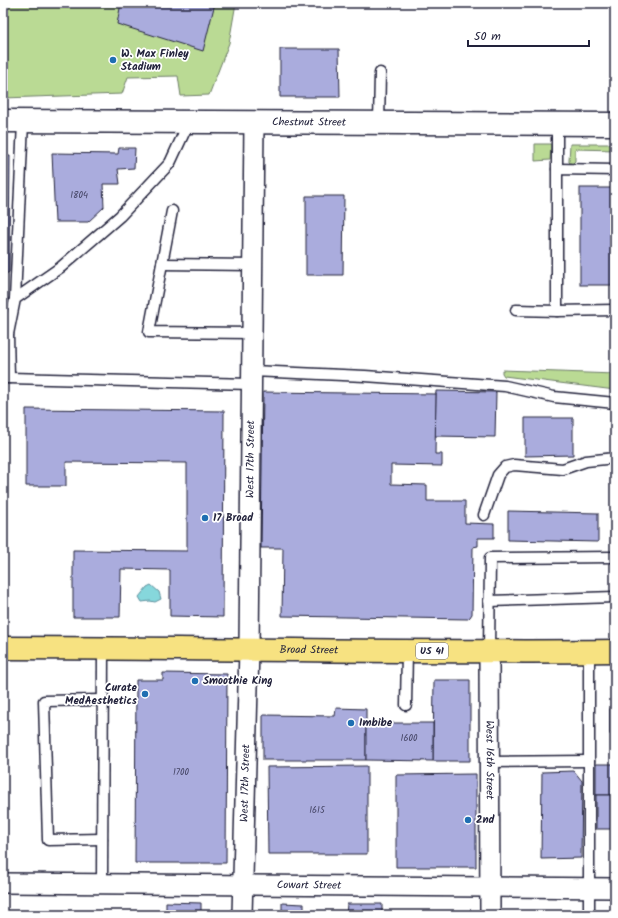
<svg xmlns="http://www.w3.org/2000/svg" width="618" height="918" font-family="Kalam,sans-serif">
<rect width="100%" height="100%" fill="#fff"/>
<filter id="ink" filterUnits="userSpaceOnUse"><feTurbulence type="fractalNoise" baseFrequency=".025" numOctaves="2"/><feDisplacementMap in="SourceGraphic" scale="8" xChannelSelector="R" yChannelSelector="G"/><feConvolveMatrix kernelMatrix="1 2 1 2 8 2 1 2 1" color-interpolation-filters="sRGB"/></filter>
<g filter="url(#ink)">
<g fill="#bada94" stroke="#6e7e68">
<path d="M3,3H236L229,43L209,95L181,96L178,76L128,77L122,94L3,98Z"/>
<path d="M535,144H551L550,160L535,161Z"/>
<path d="M570,144H615V150L575,149V161L572,164L569,162V160Z"/>
<path d="M502,370L615,374V390L504,376L502,373Z"/>
</g>
<path fill="#86d7dc" stroke="#5e8f9c" d="M151,585L159,592L161,599L155,602L150,601L142,602L139,597L147,587Z"/>
<g fill="#aaacdd" stroke="#22223b">
<path d="M121,3H215L203,51L117,24Z"/>
<path d="M280,49H339L340,97H280Z"/>
<path d="M119,148H135L134,168L118,169L120,184H103L104,207L88,222H55L52,153L118,154Z"/>
<path d="M3,156H10L9,272L3,276Z"/>
<rect x="580" y="188" width="35" height="97"/>
<path d="M306,196H344L343,275H306Z"/>
<path d="M436,391L496,392L495,437L435,436Z"/>
<path d="M263,392L436,394L435,454H442V466L391,465V484L427,485V501H465V523L494,524V538H478V546L473,547L472,614L470,617L468,619L282,616L283,548H261Z"/>
<path d="M26,409L224,411L223,617L170,616V570L121,569L120,617H73V550L187,551V463L66,462V486H26Z"/>
<path d="M525,418H573V455L525,456Z"/>
<path d="M508,511L598,513V542L508,540Z"/>
<path d="M163,673L227,674L226,863H135L136,680H163Z"/>
<path d="M434,680H470V761H433Z"/>
<path d="M336,708L366,709V760H263V715L335,716Z"/>
<rect x="610" y="709" width="5" height="25"/>
<path d="M366,723H433V761L366,760Z"/>
<rect x="596" y="764" width="19" height="31"/>
<path d="M367,766V854H268L267,767Z"/>
<path d="M574,771L582,781L581,858L541,859L542,772Z"/>
<path d="M476,774V867H396V775Z"/>
<rect x="596" y="795" width="19" height="34"/>
<path d="M166,902L201,903V915H166Z"/>
<path d="M282,903L304,904V915H282Z"/>
<path d="M347,904H382V915H346Z"/>
<rect x="23" y="914" width="104" height="1"/>
</g>
<g fill="none" stroke-linecap="round" stroke-linejoin="round">
<defs>
<g id="service">
<path d="M379,123L380,73"/>
<path d="M557,169V123"/>
<path d="M615,170L557,169V311L615,310"/>
<path d="M172,211L149,332L252,333"/>
<path d="M162,264L253,265"/>
<path d="M15,299L23,122"/>
<path d="M516,310L557,311"/>
<path d="M3,334H8L9,378H3"/>
<path d="M8,334L15,299L61,267L120,216L170,163L189,122"/>
<path d="M252,371L365,376L505,386L554,397L615,403"/>
<path d="M9,378L251,384"/>
<path d="M484,515L498,475L505,467L514,465L563,469L586,461L615,458"/>
<path d="M489,601L615,597"/>
<path d="M589,651V915"/>
<path d="M489,652L490,558L615,557"/>
<path d="M406,705L407,651"/>
<path d="M490,762L589,761"/>
<path d="M102,839L48,840L44,701L102,700"/>
<path d="M102,884L103,648"/>
</g>
<g id="minor">
<path id="s1" d="M489,652L490,915"/>
<path id="s2" d="M3,883L615,888"/>
<path id="s3" d="M242,915L249,649L254,122"/>
</g>
<g id="tertiary">
<path id="s4" d="M3,121L615,124"/>
</g>
<g id="primary">
<path id="s5" d="M3,648C207,648 411,653 615,651"/>
</g>
</defs>
<use href="#service" stroke="#22223b" stroke-width="13"/>
<use href="#minor" stroke="#22223b" stroke-width="22"/>
<use href="#tertiary" stroke="#22223b" stroke-width="25"/>
<use href="#primary" stroke="#22223b" stroke-width="25"/>
<use href="#service" stroke="#fff" stroke-width="10"/>
<use href="#minor" stroke="#fff" stroke-width="19"/>
<use href="#tertiary" stroke="#fff" stroke-width="22"/>
<use href="#primary" stroke="#f7e281" stroke-width="22"/>
</g>
</g>
<g fill="#1f6fb2" stroke="#fff" stroke-width="1.5">
<circle cx="113" cy="60" r="4"/>
<circle cx="205" cy="518" r="4"/>
<circle cx="195" cy="681" r="4"/>
<circle cx="145" cy="694" r="4"/>
<circle cx="351" cy="723" r="4"/>
<circle cx="468" cy="820" r="4"/>
</g>
<g text-anchor="middle" dominant-baseline="central" stroke-width="3.5" stroke-linejoin="round" paint-order="stroke">
<g font-size="9" fill="#444464">
<text x="79" y="195">1804</text>
<text x="409" y="738">1600</text>
<text x="181" y="772">1700</text>
<text x="317" y="810">1615</text>
</g>
<rect fill="#fff" stroke="#646476" stroke-width="1" x="416" y="643" width="32" height="16" rx="3"/>
<g font-size="10" font-weight="bold" fill="#22223b">
<text x="432" y="651">US 41</text>
</g>
<g font-size="11" font-weight="bold" fill="#22223b" stroke="#fff" text-anchor="start">
<text x="121" y="54">W. Max Finley<tspan x="121" dy="13">Stadium</tspan></text>
<text x="213" y="518">17 Broad</text>
<text x="203" y="681">Smoothie King</text>
<text x="137" y="688" text-anchor="end">Curate<tspan x="137" dy="13">MedAesthetics</tspan></text>
<text x="359" y="723">Imbibe</text>
<text x="476" y="820">2nd</text>
</g>
<g font-size="11" fill="#22223b" stroke="#fff">
<text stroke="none"><textPath href="#s4" startOffset="306">Chestnut Street</textPath></text>
<text stroke="none"><textPath href="#s3" startOffset="456">West 17th Street</textPath></text>
<text stroke="none"><textPath href="#s5" startOffset="306">Broad Street</textPath></text>
<text stroke="none"><textPath href="#s1" startOffset="108">West 16th Street</textPath></text>
<text stroke="none"><textPath href="#s3" startOffset="132">West 17th Street</textPath></text>
<text stroke="none"><textPath href="#s2" startOffset="306">Cowart Street</textPath></text>
</g>
</g>
<rect width="618" height="918" fill="none" stroke="#fff" stroke-width="16"/>
<rect x="8" y="8" width="602" height="902" fill="none" stroke="#22223b" stroke-width="1.5" filter="url(#ink)"/>
<path d="M468 40v6h121v-6" fill="none" stroke="#22223b" stroke-width="2"/>
<text x="474" y="40" font-size="12" fill="#22223b" stroke="#ffffff" stroke-width="3" paint-order="stroke">50 m</text>
</svg>
